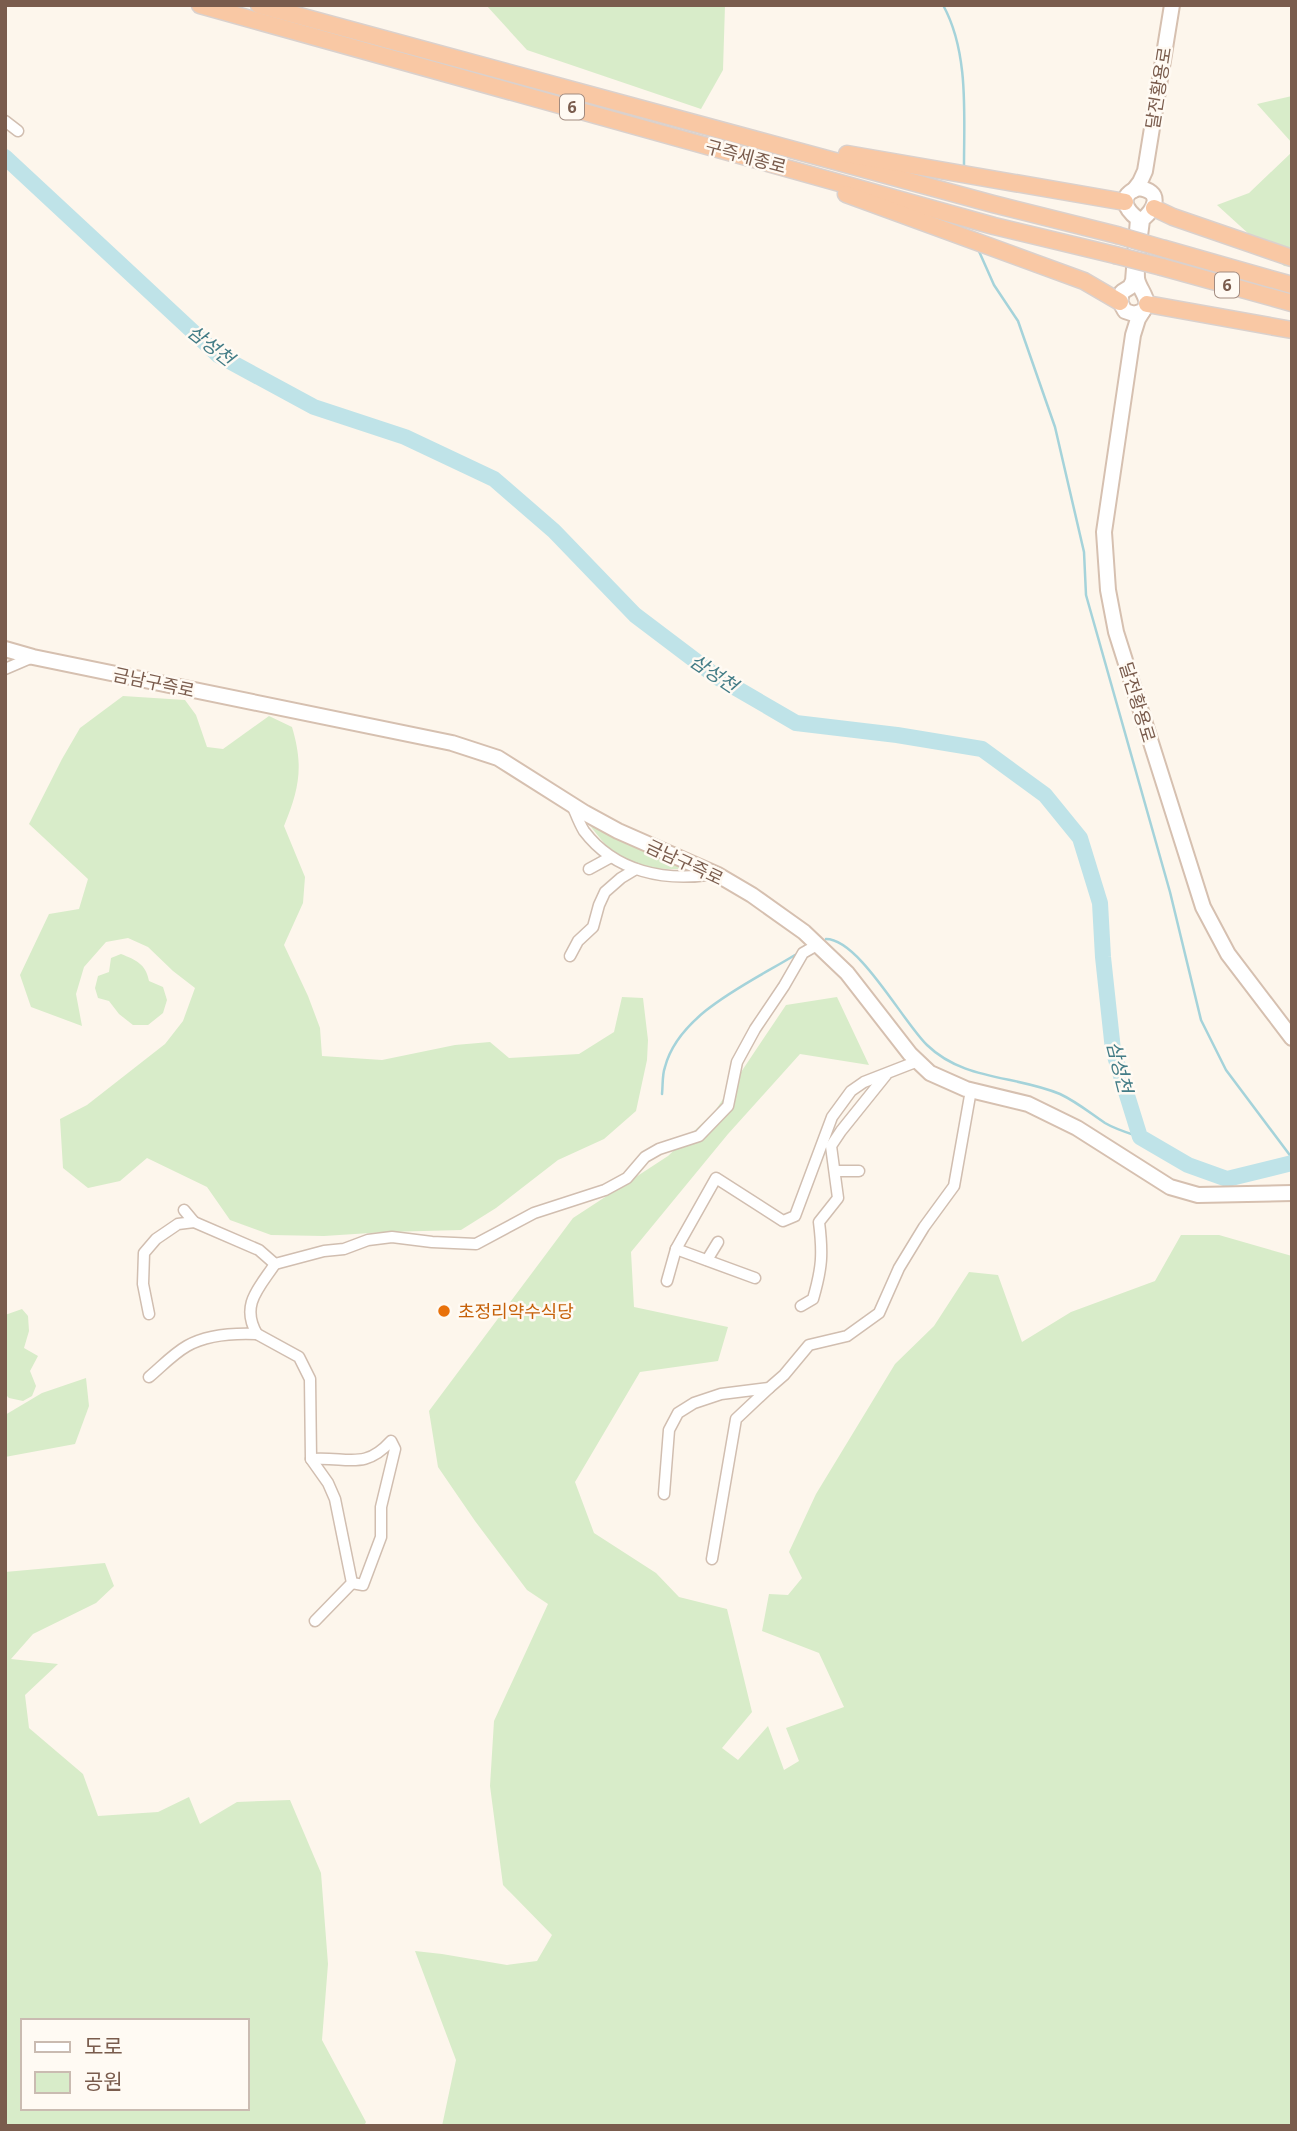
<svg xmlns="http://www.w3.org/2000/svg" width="1297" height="2131" font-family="'Open Sans','Noto Sans KR',sans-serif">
<rect width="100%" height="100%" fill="#fdf6ec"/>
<g fill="#d8ecc9" fill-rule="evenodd">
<path d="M486,5H725L723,70L701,109L527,50Z"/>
<path d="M1292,96V143L1257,104Z"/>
<path d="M1292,152V267L1284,266L1217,205L1249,193Z"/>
<path d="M123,696L185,700L196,715L207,747L223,749L269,716L292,727C304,767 299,789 284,826L305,877L303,903L284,945L308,996L320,1028L322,1056L382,1060L455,1045L490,1042L509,1058L579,1054L614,1032L622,997L643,998L648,1040L647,1060L636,1111L604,1139L558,1160L496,1208L461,1230L386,1232L324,1236L271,1235L230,1220L207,1187L147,1158L120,1181L88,1188L63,1168L60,1119L87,1105L165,1044L183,1021L195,988L173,971L148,947L128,938L106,942L84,967L76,994L82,1026L31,1007L20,975L49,914L79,909L88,879L29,824L62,759L80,728Z"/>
<path d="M588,823L690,869C664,869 635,871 614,853C604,844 596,833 588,823Z"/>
<path d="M121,954C136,960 146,964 149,981L163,987L167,1000L163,1013L148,1025H133L119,1014L109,1001L98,998L95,988L98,976L109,972L111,958Z"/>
<path d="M837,997L869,1065L800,1054L728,1134L631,1252L634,1307L728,1327L718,1361L640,1372L575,1482L594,1533L656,1573L679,1597L727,1609L752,1712L722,1748L738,1760L768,1726L784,1770L799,1761L786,1728L844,1707L819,1653L762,1631L769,1594L788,1595L802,1578L789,1552L816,1494L895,1364L934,1326L969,1272L998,1275L1022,1342L1071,1312L1155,1281L1181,1235H1219L1292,1256V2126H442L456,2060L415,1951L442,1954L507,1965L537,1961L552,1935L503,1885L490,1786L494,1721L548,1604L527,1590L475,1521L438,1467L429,1411L573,1218L668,1156L715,1111L786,1005Z"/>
<path d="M22,1309L28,1316L29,1331L24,1348L38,1356L30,1371L36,1386L32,1396L23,1401L9,1398L5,1394V1315Z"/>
<path d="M86,1378L89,1406L75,1444L5,1457V1415L42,1393Z"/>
<path d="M105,1563L114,1586L96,1603L33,1634L11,1659L58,1664L25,1695L29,1728L83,1774L98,1816L158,1812L189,1797L200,1824L237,1802L290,1800L321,1873L328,1964L322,2040L366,2122L364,2126H5V1572ZM23,2021H247V2108H23Z"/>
</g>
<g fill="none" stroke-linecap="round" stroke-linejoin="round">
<g stroke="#a5d3da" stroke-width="2.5">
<path d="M943,5C969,52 964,114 964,166"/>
<path d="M978,249L994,285L1018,321L1055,427L1084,552L1086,595L1170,892L1201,1020L1226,1070L1292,1158"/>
<path d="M826,939C859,939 903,1022 927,1045C964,1081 1015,1075 1060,1094C1077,1102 1090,1113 1105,1123C1115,1129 1128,1133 1140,1137"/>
<path d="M662,1094C663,1085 662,1075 665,1067C679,1013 751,982 795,955"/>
</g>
<path stroke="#bfe3e8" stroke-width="16" d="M5,157L218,355L314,407L405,437L494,479L554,531L635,615L717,677L796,723L897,735L982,749L1045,795L1080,838L1100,903L1103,957L1113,1050L1140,1137L1188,1165L1227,1179L1292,1163"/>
<defs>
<g id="minor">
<path d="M5,121L18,131"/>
<path d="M5,669L33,657"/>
<path d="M572,805C576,814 579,823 584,831C615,872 665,882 714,874"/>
<path d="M589,869L611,857"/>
<path d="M570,956L578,941L593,927L599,905L605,892L621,878L636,869"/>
<path d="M835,1171H859"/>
<path d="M194,1222L259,1250L275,1264L324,1251L344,1249L368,1240L392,1237L432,1242L476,1244L534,1213L605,1190L627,1178L645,1157L659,1149L699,1136L728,1106L737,1062L755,1029L784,986L803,953L817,945"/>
<path d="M676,1249L755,1278"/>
<path d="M707,1260L718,1242"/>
<path d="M667,1281L676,1249L716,1178L783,1221L795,1216L832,1117L851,1091L864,1082L918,1061"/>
<path d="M801,1306L813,1299C822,1268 823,1254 819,1222L838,1198L831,1146L841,1131L886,1075"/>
<path d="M149,1314L143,1284L144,1253L156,1239L178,1224L194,1222L184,1210"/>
<path d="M257,1334L299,1357L310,1379L311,1459L328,1483L335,1499L352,1583L315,1621"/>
<path d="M149,1377C161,1367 173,1354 187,1346C208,1334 234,1333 257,1334C240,1305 259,1288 275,1264"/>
<path d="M311,1459C347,1456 364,1471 391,1441L395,1449L381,1507V1537L363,1585L352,1583"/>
<path d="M664,1494L669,1430L678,1413L694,1403L721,1394L769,1388L784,1375L809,1345L847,1336L879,1313L899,1268L924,1227L954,1186L971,1090"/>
<path d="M712,1559L736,1419L769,1388"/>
</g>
<g id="secondary">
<path d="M1138,188C1163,191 1156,208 1142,220C1140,238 1136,259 1137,278C1138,287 1146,294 1147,304L1143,311L1134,314L1125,311L1120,302L1122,292L1130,287L1133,281L1138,219C1125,209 1118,196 1138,188Z"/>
<path d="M1134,190L1140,182L1145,171L1172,5"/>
<path d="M1143,311L1138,319L1133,335L1104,532L1108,590L1116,632L1203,907L1228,954L1292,1038"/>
<path d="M5,649L33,657L452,743L498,758L585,813L618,831L718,875L752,895L804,932L847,973L910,1054L930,1073L966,1089L1028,1104L1077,1128L1170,1187L1198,1195L1292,1193"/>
</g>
<g id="trunk">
<path d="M200,5L994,226L1115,255"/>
<path d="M259,5L993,204L1117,235"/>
<path d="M847,154L1125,202"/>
<path d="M846,194L1084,281L1120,302"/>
<path d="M1154,208L1173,217L1292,258"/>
<path d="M1165,249L1292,285"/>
<path d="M1162,267L1292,303"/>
<path d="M1147,304L1292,330"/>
</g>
</defs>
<use href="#minor" stroke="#d1beb0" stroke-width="13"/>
<use href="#secondary" stroke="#d6c0b0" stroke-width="18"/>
<use href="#trunk" stroke="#dad1cd" stroke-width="19"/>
<use href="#minor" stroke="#fff" stroke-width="10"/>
<use href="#secondary" stroke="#fff" stroke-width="14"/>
<use href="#trunk" stroke="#f9c8a4" stroke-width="16"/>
<defs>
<g id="trunk-bridge">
<path d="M1117,235L1165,249"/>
<path d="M1115,255L1162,267"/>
</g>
</defs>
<use href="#trunk-bridge" stroke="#dad1cd" stroke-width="19" stroke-linecap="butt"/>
<use href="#trunk-bridge" stroke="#f9c8a4" stroke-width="16"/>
</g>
<circle fill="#e8710a" stroke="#fffaf3" stroke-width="2.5" cx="444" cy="1311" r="7"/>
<g text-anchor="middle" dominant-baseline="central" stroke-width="5" stroke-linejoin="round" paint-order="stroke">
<g fill="#fffaf3" stroke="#a28b7f" stroke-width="2">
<rect x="560" y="94.5" width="24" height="25" rx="5"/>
<rect x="1215" y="272.5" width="24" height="25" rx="5"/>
</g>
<g font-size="16" font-weight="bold" fill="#7a5c4d">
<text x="572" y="107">6</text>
<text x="1227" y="285">6</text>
</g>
<g font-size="18" fill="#7a5c4d" stroke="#fffaf3">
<text transform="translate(1158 88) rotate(-81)">달전황용로</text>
<text transform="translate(746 156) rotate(15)">구즉세종로</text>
<text transform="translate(154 682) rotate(12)">금남구즉로</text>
<text transform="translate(1138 702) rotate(73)">달전황용로</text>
<text transform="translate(685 862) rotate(25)">금남구즉로</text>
</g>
<g font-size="18" fill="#c56008" stroke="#fffaf3" text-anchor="start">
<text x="458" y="1311">초정리약수식당</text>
</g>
<g font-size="19" font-style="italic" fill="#437c86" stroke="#fffaf3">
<text transform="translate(211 345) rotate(38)">삼성천</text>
<text transform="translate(714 673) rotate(34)">삼성천</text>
<text transform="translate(1120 1067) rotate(76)">삼성천</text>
</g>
</g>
<rect width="1297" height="2131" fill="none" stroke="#7a5c4d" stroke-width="14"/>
<rect x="21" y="2019" width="228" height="91" fill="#fffaf3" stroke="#cabbb1" stroke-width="2"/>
<rect x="35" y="2042" width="35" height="10" fill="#ffffff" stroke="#cabbb1" stroke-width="2"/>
<text x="84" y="2054" font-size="21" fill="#7a5c4d">도로</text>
<rect x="35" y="2072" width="35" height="21" fill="#d8ecc9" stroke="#cabbb1" stroke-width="2"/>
<text x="84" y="2089" font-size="21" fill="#7a5c4d">공원</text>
</svg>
